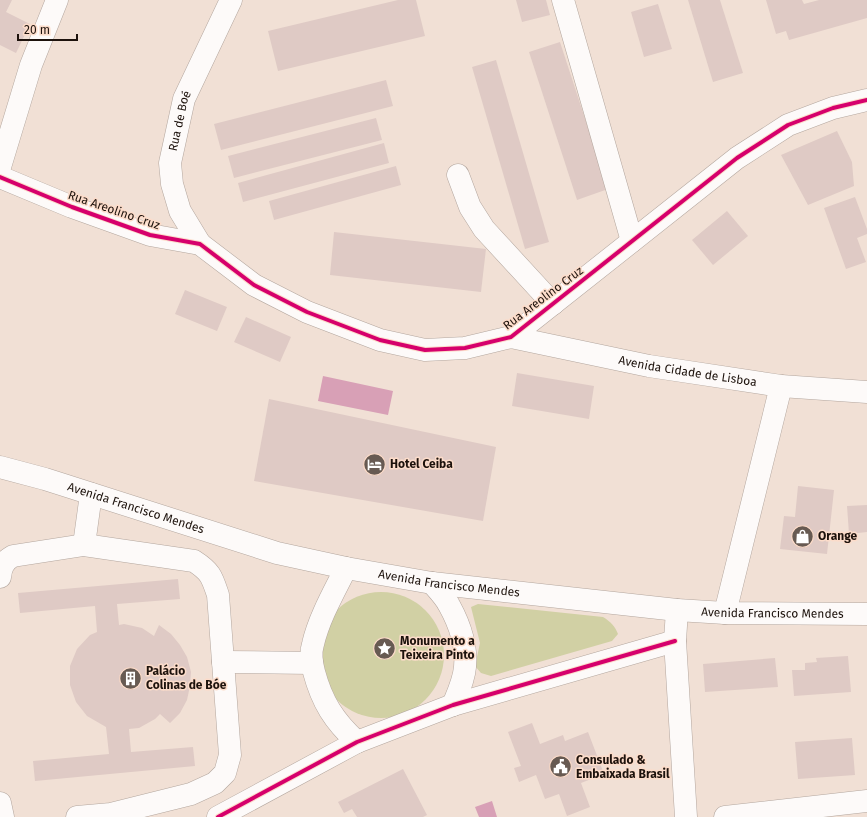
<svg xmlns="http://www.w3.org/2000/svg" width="867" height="817" font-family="'Fira Sans',sans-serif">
<rect width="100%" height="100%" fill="#f1e0d5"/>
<g fill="#d1d0a4">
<circle cx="381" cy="655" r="63"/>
<path d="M478,604L603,617C611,622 615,626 618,634L612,641L491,676L481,673L475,666L480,643L471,607Z"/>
</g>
<g fill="#d8a0b6">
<path d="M323,376L393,391L388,415L318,401Z"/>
<path d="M492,801L497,817H479L475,807Z"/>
</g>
<g fill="#dfcac5">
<path d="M0,0H12L6,12L30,24L16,53L0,45Z"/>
<path d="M398,0H416L425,36L278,71L268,31Z"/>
<path d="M516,0H546L550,15L522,22Z"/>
<path d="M688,0H720L743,73L713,82Z"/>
<path d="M766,0H802L804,4L819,0H867V18L789,40L786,31L776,34Z"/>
<path d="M658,4L672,49L644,57L631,12Z"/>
<path d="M560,42L608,189L577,200L529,52Z"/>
<path d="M496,60L549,242L525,249L472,67Z"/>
<path d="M386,80L393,106L221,150L214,124Z"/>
<path d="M376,118L382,140L234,178L228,156Z"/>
<path d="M837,131L852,162L854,186L808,205L781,155Z"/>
<path d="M384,143L389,163L243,202L238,183Z"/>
<path d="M396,166L401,185L274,220L269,201Z"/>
<path d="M855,197L867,229V234L857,238L866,262L846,269L824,208Z"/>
<path d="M727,211L748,236L713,265L692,240Z"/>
<path d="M334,232L486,249L481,292L330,275Z"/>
<path d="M185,290L227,307L217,331L175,314Z"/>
<path d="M246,317L291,337L280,362L234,342Z"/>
<path d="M517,373L594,386L589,419L512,406Z"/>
<path d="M269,399L496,447L483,521L254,481Z"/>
<path d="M798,486L834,490L827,554L780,549L784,516L795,517Z"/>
<path d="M867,505V532L849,534L847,506Z"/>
<path d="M178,579L180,599L117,604L119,625L124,624L142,628L154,636L159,625L171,634L180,645L187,657L191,672L190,686L187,700L180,713L170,723L160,714L155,719L139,728L129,729L131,752L193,747L195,766L35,781L33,761L109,754L106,727L87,716L76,702L70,685V666L77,649L90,635L97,632L95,606L20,613L18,593Z"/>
<path d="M848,656L851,692L794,696L792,670H805V663L817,662L816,658Z"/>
<path d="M775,658L778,687L705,692L703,664Z"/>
<path d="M532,723L540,744L563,735L565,741L588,732L604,774L581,783L590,807L567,816L559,794L545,799L536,775L519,782L514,768L521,766L508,732Z"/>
<path d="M852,738L855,775L798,779L795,742Z"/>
<path d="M403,769L427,815L423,817H357L352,809L344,813L338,802Z"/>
</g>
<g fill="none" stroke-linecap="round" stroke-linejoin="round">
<defs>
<g id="minor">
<path d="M563,0L632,241"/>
<path d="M0,167L31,65L57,0"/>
<path d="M458,175L470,207L484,229L553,304"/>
<path d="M0,177L72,207L150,235L200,244L254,285L307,312L380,340L425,350L465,348L511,337L737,158L788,125L833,108L867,100"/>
<path id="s1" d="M200,244L180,211L172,184L170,163L184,99L231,0"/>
<path id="s2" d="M511,337L649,366L781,386L867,392"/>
<path d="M84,545L91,494"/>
<path d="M346,568C334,592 319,618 313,644C310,653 312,664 314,672C322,702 334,721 357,742"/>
<path d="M0,577C1,567 4,561 13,556L84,545L194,561C211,572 212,577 218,595L230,755L225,773L215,783L191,794L111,814L77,817"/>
<path d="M432,583C438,590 445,597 449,605C459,623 467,646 465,667C464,680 458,693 453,705"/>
<path d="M677,610L675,641L686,817"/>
<path d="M725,613L781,386"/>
<path d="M223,662L312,663"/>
<path d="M0,803L3,817"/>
<path d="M218,817L357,742L453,705L675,641"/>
<path d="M725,817L867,801"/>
</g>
<g id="major">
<path id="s3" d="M0,467L45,479L277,553L346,568L432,583L677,610L725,613L867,614"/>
</g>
</defs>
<use href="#minor" stroke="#b3a69e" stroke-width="23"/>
<use href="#major" stroke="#b3a69e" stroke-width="23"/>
<use href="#minor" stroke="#fdfaf9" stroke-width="22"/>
<use href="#major" stroke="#fdfaf9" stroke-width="22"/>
<defs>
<g id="cycleway">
<path d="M0,177L72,207L150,235L200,244L254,285L307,312L380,340L425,350L465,348L511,337L737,158L788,125L833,108L867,100"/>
<path d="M218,817L357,742L453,705L675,641"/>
</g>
</defs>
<use href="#cycleway" stroke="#fcdcca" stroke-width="6"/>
<use href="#cycleway" stroke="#d6006c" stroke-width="4"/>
</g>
<defs>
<symbol id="hotel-disc" viewBox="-11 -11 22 22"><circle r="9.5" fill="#675a52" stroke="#fcdcca"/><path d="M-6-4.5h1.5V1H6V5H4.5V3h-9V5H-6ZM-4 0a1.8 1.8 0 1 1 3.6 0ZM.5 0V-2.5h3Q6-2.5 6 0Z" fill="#fff"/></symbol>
<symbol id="shop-disc" viewBox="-11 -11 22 22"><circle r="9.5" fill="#675a52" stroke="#fcdcca"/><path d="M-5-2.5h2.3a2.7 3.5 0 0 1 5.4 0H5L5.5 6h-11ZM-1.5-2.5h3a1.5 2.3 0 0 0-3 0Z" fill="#fff"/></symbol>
<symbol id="sight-disc" viewBox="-11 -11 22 22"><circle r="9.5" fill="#675a52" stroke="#fcdcca"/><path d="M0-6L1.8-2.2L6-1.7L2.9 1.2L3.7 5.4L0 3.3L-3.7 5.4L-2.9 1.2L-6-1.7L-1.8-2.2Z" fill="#fff"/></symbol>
<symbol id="building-disc" viewBox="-11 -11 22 22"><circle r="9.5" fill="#675a52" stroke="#fcdcca"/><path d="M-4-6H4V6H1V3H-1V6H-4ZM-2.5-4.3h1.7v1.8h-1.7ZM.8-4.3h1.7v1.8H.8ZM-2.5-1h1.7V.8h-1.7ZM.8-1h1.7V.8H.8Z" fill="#fff"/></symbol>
<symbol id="civic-disc" viewBox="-11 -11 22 22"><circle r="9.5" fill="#675a52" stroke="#fcdcca"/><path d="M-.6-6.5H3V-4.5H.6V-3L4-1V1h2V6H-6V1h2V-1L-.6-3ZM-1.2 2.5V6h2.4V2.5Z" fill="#fff"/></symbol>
</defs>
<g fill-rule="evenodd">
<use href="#hotel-disc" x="362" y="452" width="25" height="25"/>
<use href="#shop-disc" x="790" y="524" width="25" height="25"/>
<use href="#sight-disc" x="372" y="636" width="25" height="25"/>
<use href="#building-disc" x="118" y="666" width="25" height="25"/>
<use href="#civic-disc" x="548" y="754" width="25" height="25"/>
</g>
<g text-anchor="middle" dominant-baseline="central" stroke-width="3" stroke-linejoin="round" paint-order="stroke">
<g font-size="12" fill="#1d120c" stroke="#fcdcca">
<text stroke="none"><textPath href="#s1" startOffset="131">Rua de Boé</textPath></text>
<text transform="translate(114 210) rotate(19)">Rua Areolino Cruz</text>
<text transform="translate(543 298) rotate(-37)">Rua Areolino Cruz</text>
<text stroke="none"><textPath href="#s2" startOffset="180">Avenida Cidade de Lisboa</textPath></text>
<text stroke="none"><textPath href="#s3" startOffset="142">Avenida Francisco Mendes</textPath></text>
<text stroke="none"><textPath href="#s3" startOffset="465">Avenida Francisco Mendes</textPath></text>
<text stroke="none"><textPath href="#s3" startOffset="790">Avenida Francisco Mendes</textPath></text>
</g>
<g font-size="12" font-weight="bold" fill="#1d120c" stroke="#fcdcca" text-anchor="start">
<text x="390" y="464">Hotel Ceiba</text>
<text x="818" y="536">Orange</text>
<text x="400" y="641">Monumento a<tspan x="400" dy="14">Teixeira Pinto</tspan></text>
<text x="146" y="671">Palácio<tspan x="146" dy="14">Colinas de Bóe</tspan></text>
<text x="576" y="760">Consulado &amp;<tspan x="576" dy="14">Embaixada Brasil</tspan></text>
</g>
</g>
<path d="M18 34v6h59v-6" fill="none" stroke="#1d120c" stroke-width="2"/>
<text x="24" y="34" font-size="12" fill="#1d120c" stroke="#fcdcca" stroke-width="3" paint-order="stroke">20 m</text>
</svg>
